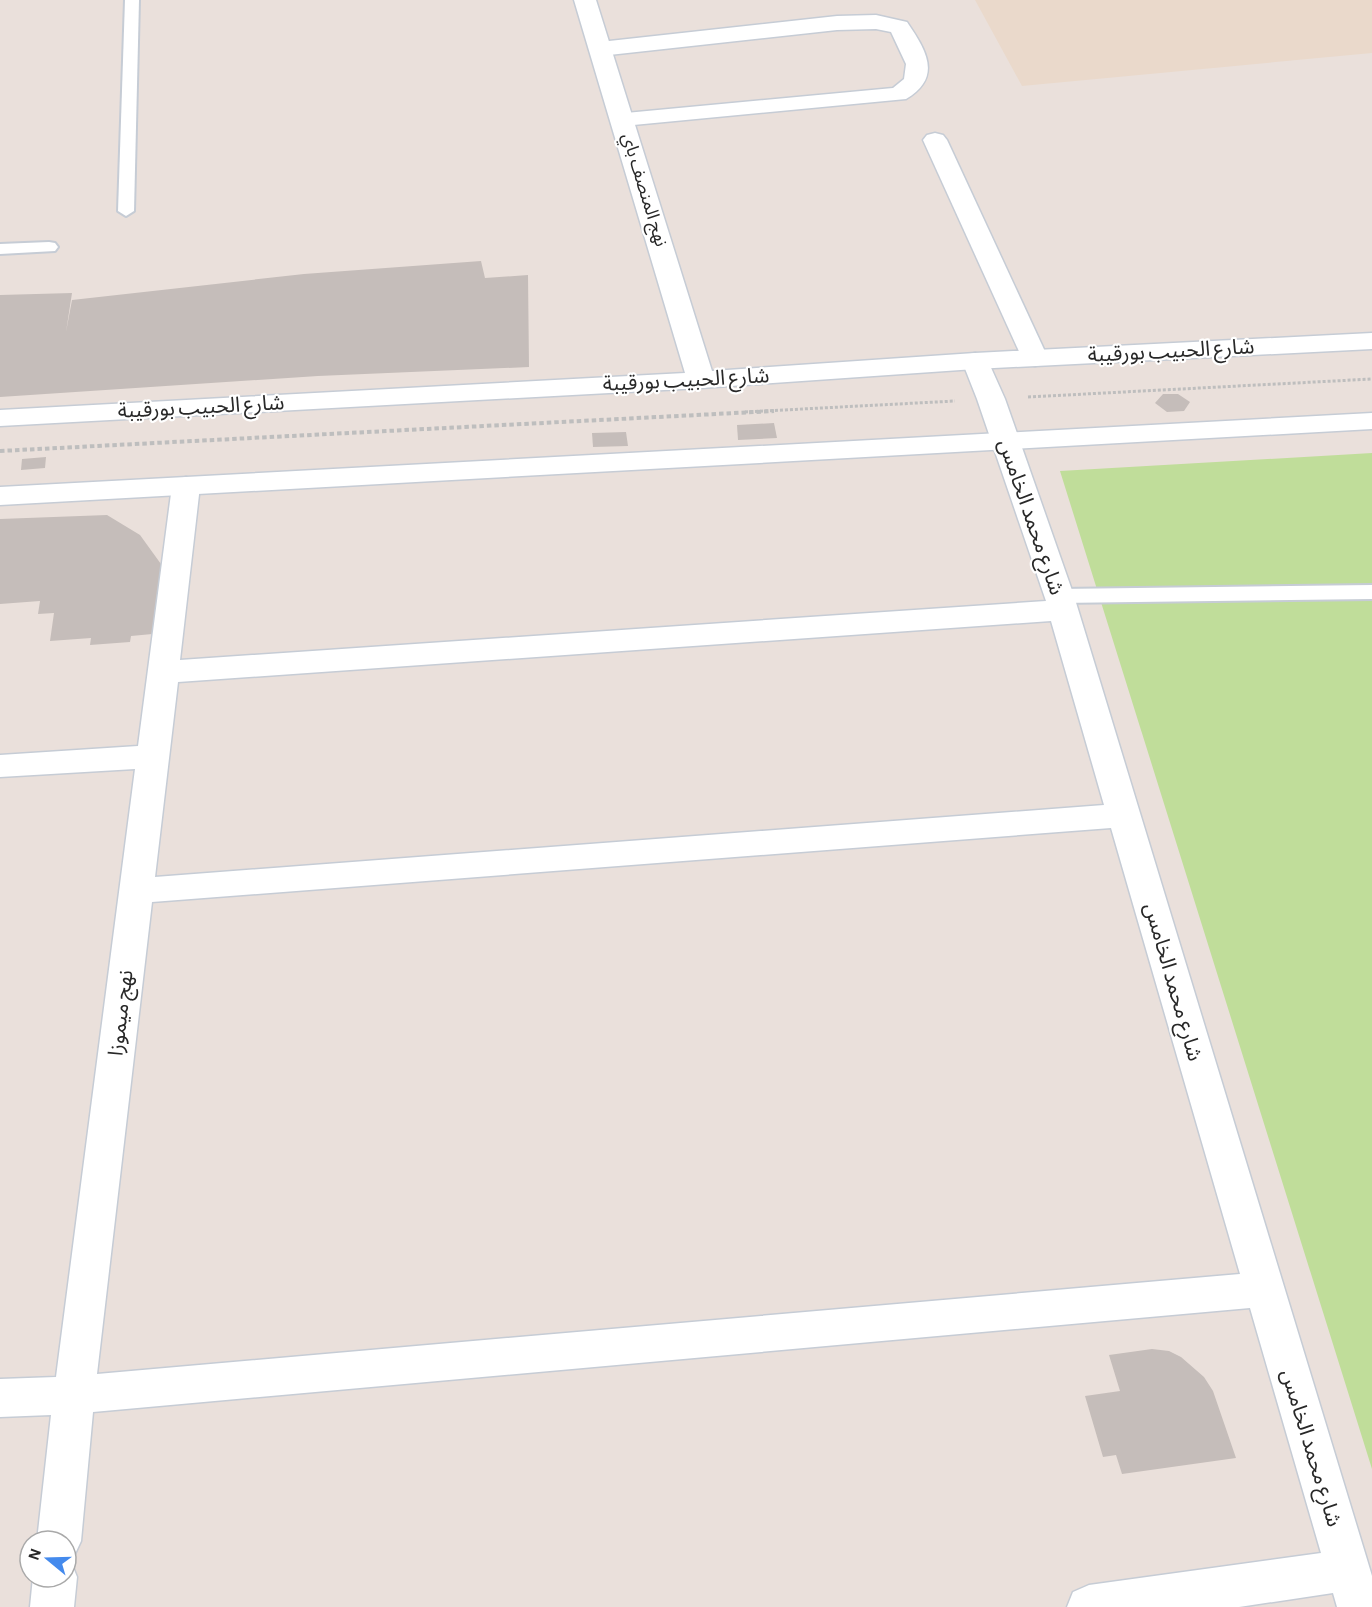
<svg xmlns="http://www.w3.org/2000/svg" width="1372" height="1607" font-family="'Alegreya Sans','Noto Sans Arabic',sans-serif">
<rect width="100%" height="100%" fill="#eae0db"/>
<path fill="#ead9cb" d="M975,0H1372V53L1022,86Z"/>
<path fill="#c0dd9a" d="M1372,453V1469L1060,471Z"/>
<g fill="#c5bdba">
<path d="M481,261L485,278L528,275L529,367L318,376L0,397V295L72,293L66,332L72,300L304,274Z"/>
<path d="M1163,394H1178L1190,402L1184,411L1167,412L1155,403Z"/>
<path d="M774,423L777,438L738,440L737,425Z"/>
<path d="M626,432L628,446L593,447L592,433Z"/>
<path d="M46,457L45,468L21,470L22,459Z"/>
<path d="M107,515L140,535L166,571L163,633L131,636L130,642L90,645L91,638L50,641L54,613L38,614L40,601L0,604V519Z"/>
<path d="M1152,1349L1169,1351L1181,1357L1204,1377L1213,1391L1236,1458L1122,1474L1116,1455L1103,1457L1085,1396L1120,1391L1109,1355Z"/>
</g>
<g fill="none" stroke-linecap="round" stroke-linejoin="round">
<defs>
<g id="lane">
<path d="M125,0H139L134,211L126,216L118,211Z"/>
<path d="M49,242L55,243L58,247L55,251L0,254V244Z"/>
<path d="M1372,585V599L1059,603L1052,601L1049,596L1052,591L1059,589Z"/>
</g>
<g id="street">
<path d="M876,15L907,22C926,50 943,77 906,99L623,126L615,124L611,119L615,114L893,88L904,79L906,64L891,32L876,29L837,30L600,56L592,54L589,49L592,44L600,42L837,16Z"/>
<path d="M935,133L943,135L947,140L1048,358L1044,364L1035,366L1026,364L1022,358L923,140L927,135Z"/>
<path d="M975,353L984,355L988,361L1005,399L1074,596L1372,1576V1607H1337L1333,1593L1239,1607H1067L1073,1592L1089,1585L1321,1553L1250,1308L93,1412L81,1541L74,1556L66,1559V1541H37L51,1415L0,1417V1379L56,1377L135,769L0,777V755L138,746L172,486L176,480L186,477L196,480L200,486L180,660L1046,601L977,399L962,361L966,355ZM1051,621L1104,805L155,877L178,682ZM1111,828L1240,1274L97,1374L152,902Z"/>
<path d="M66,1560L71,1562L77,1577L74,1607H30L33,1577H66Z"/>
</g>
<g id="secondary">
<path d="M574,0H596L712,371L975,353L1372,333V349L975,369L701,388L0,426V410L685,373Z"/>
<path d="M1372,413V429L0,505V487Z"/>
</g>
</defs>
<use href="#lane" stroke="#c6ccd5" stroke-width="4"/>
<use href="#street" stroke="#c6ccd5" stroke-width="3"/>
<use href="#secondary" stroke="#c6ccd5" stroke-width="3"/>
<g stroke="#bebebe" stroke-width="3" stroke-dasharray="3 2" stroke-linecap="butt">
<path d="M1028,397L1372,379"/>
<path d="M745,412L955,401"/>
</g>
<path stroke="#bebebe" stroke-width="4" stroke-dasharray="4.5 3" stroke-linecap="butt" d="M0,451L774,411"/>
<use href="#lane" fill="#fff" fill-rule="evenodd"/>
<use href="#street" fill="#fff" fill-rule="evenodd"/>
<use href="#secondary" fill="#fff" fill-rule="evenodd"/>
</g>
<g text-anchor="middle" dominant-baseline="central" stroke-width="4.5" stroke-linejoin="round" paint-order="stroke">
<g font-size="18" fill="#282828" stroke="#fff">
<text transform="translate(644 190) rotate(73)">نهج المنصف باي</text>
</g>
<g font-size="21" fill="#282828" stroke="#fff">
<text transform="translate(1171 351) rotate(-3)">شارع الحبيب بورقيبة</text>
<text transform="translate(686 380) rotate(-3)">شارع الحبيب بورقيبة</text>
<text transform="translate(201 407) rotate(-3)">شارع الحبيب بورقيبة</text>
<text transform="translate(1031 517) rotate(71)">شارع محمد الخامس</text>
<text transform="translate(1173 982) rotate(74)">شارع محمد الخامس</text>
<text transform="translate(121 1013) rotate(-83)">نهج ميموزا</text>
<text transform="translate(1311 1448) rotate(73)">شارع محمد الخامس</text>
</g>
</g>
<g transform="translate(48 1559) rotate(289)"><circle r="28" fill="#ffffff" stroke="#a9a9a9" stroke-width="1.5"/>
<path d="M0-4.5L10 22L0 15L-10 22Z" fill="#448aed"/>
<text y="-9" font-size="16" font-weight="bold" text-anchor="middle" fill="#282828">N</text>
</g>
</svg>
